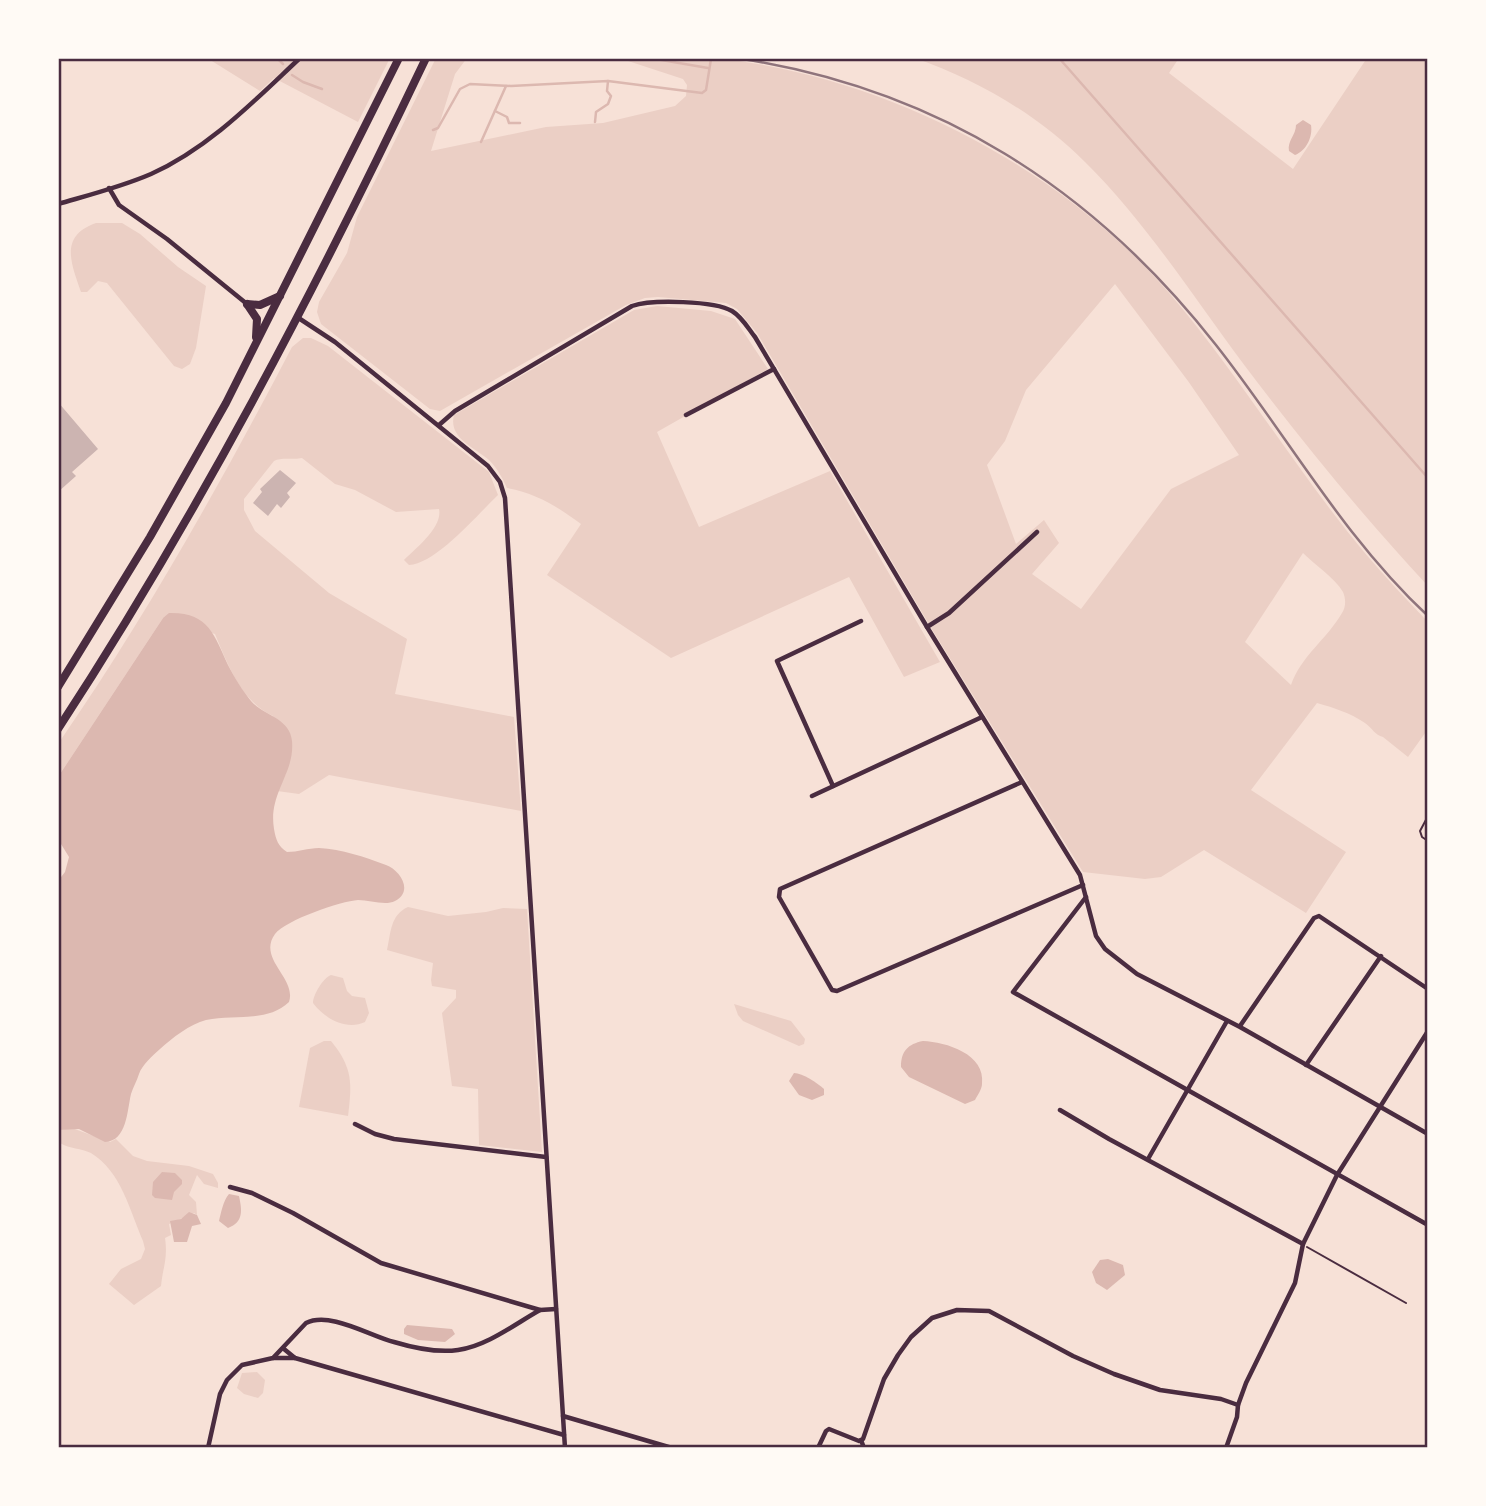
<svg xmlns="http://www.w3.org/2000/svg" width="1486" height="1506" font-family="'Space Grotesk',sans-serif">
<rect width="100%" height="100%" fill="#f7e1d7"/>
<g fill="#ebcfc5" fill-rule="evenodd">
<path d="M207,58H231L235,60L238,58H390L358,122L274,78L260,91Z"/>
<path d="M436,58H467L455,74L431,151L546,127L603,123L675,106L686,96L687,85L683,79L619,58C651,58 684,55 715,58C882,75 1060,166 1170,294C1240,376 1295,469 1364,552C1384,576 1406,599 1428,622V729L1408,757L1383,737C1375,735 1372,728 1365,723C1350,713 1335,708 1317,703L1251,790L1346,852L1306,913L1204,850L1161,877L1145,879L1083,872L933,631L757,333L737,309L726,303L658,297L645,298L626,305L440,411L430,409L321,324L317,312L319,302L347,253L357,217ZM1115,284L1188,381L1239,455L1171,489L1081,609L1032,574L1059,543L1044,520L1016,544L987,465L1005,441L1026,390ZM1303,553C1315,565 1335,578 1343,592C1346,599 1346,607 1342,613C1327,639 1301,656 1291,685L1245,642Z"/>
<path d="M915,58H1179L1169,73L1293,169L1367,58H1428V586C1363,516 1303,443 1245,366C1195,299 1145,221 1085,162C1038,115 978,80 915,58Z"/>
<path d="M96,223H122L140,234L178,267L206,286L196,348L190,364L182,369L174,366L107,283L98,281L87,292H81C71,263 59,236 96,223Z"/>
<path d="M657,306L711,311L735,319L768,369L657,432L699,527L830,471L940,662L904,677L849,577L671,658L547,575L581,524C558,507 536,493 507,488C502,477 497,468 489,460C474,447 448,438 454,415L634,310Z"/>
<path d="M303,338H311L328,346L489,472L498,495C478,514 436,564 409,565L404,560C416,548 443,527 439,509L396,512L355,490L335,484L302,458C292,460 281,457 274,461L244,499V510L255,531L329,593L407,639L395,694L514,717L521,811L329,775L299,794L277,791L286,774L273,716C241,701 228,665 215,634L163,618L58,777V744C145,618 221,483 292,347Z"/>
<path d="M408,907L448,916L486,912L503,908L527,909L542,1152L479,1145L478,1089L452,1086L442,1013L456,998V990L432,986L431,980L433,963L387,950C391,933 390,915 408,907Z"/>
<path d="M331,975L343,978L347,991L352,996L365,998L369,1013L365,1022C346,1031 324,1018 313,1003C313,995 323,978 331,975Z"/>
<path d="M734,1004L791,1021L805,1039L804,1044L799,1046L743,1021L738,1015Z"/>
<path d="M324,1041H331C353,1068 352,1083 348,1116L299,1107L310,1048Z"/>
<path d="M72,1128L110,1142L116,1139L133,1156L147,1161L189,1166L213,1174L218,1183V1188L204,1184L197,1175L189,1195L196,1202L197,1215L194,1213L169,1224L171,1235L165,1238C168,1259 163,1266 161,1286L134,1305L109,1284L121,1269L141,1259L145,1249L143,1241C130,1211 121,1171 91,1153C81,1148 70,1149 60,1143L58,1130Z"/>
<path d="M257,1372L265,1380L263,1393L258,1398L244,1394L237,1388L242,1373Z"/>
</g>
<g fill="#dcb8b0">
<path d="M1303,120L1311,125C1313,137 1306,151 1295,155L1289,151C1287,141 1296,135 1296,125Z"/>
<path d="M169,613C209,612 214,635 228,665C234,677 243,691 251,701C264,716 290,718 292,741C295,774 268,793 274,829C276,840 278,846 287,852C298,852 308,848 319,848C342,849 364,857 386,865C400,870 414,891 395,901C385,906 370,900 358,900C341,901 286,920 275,934C257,959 297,978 289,1002C267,1023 234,1014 206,1020C190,1024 172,1038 160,1049C153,1055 142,1065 139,1074C137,1081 133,1087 131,1094C127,1111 127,1141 105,1142L79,1129L58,1130V881L65,872L69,857L58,839V777L163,618Z"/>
<path d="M923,1041C946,1042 986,1054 982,1084C982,1089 977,1096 975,1100L965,1104L909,1077L901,1067C901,1051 908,1044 923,1041Z"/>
<path d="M794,1073C803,1073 817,1083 824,1089V1095L812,1100L799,1095L789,1081Z"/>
<path d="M162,1172L175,1173L182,1180V1184L174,1192L172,1200L155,1198L152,1195L153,1182Z"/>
<path d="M229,1194L239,1196C242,1210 244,1222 228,1228L219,1221C221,1213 223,1201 229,1194Z"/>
<path d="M189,1212L197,1215L201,1224L192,1226L187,1242H174L170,1221L181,1219Z"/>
<path d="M1108,1259L1123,1265L1125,1275L1107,1290L1096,1283L1092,1272L1100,1260Z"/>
<path d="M407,1325L452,1329L455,1334L445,1342L418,1340L404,1334V1329Z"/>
</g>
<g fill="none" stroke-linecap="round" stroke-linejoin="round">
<g stroke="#dcb8b0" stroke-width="2.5">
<path d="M277,58L283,64"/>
<path d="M650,58L708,68"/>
<path d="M1059,58L1428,478"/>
<path d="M292,75L303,82L322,89"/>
<path d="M495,111L507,117L509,123H520"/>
<path d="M595,122L596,112L608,104L611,96L607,91L608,81"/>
<path d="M433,130L438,128L460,89L470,84L511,86L608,81L702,93L706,90L711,59"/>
<path d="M481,142L506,86"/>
</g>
</g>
<g fill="#ccb4b1">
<path d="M58,402L98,449L72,472L76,476L58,492Z"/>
<path d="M280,470L296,483L287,493L290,497L281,508L277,504L268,516L253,503L262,492L260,489Z"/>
</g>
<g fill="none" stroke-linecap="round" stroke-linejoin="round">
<g stroke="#4a2c40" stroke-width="2">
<path d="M1428,816L1420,831L1422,837L1428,841"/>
<path d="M1307,1247L1406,1303"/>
</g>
<g stroke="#4a2c40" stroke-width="4.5">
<path d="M109,188L119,205L167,239L247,304"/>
<path d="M58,204C89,195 121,187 151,174C209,148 255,100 300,58"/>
<path d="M297,317L335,342L488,466L500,482L505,498L565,1448"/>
<path d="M686,415L774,369"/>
<path d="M439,425L455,411L632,306C652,299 715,301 732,311C742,317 748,328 755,337L927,627L1080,875L1096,936L1105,949L1137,974L1240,1027L1428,1134"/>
<path d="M927,627L949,613L1037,532"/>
<path d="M1022,782L780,889L779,897L832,990L837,991L1083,885"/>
<path d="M833,786L777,661L861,621"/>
<path d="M812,796L982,717"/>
<path d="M1086,897L1013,992L1428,1225"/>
<path d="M1240,1026L1314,918L1319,916L1428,989"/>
<path d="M1306,1065L1381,956"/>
<path d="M1060,1110L1109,1139L1303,1244"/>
<path d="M355,1124L375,1134L394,1139L546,1157"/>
<path d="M1148,1159L1227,1021"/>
<path d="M230,1187L252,1193L293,1213L381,1263L540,1310L556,1309"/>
<path d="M273,1358H295L284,1349"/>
<path d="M295,1358L564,1435"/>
<path d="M563,1416L672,1448"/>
<path d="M861,1440L864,1448"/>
<path d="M208,1448L220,1394L227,1380L242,1365L273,1358L306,1323C330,1311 370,1336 394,1342C414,1348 437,1353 458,1350C487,1346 515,1324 540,1310"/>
<path d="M818,1448L826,1431L829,1429L859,1441L863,1439L884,1379L898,1355L911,1337L932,1318L957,1310L989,1311L1073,1356L1114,1374L1160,1390L1221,1399L1238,1405"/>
<path d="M1226,1448L1237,1417L1238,1405L1246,1383L1295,1283L1303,1244L1337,1175L1428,1031"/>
</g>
<g stroke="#4a2c40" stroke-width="8">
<path d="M247,304L257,319L256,337"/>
<path d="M247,304L260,305L280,296"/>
<path d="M58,687L150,537L226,403L399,58"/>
<path d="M58,729C198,515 316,289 426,58"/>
</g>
<path stroke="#8f747c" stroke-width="2.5" d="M736,58C936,88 1092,187 1216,345C1287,435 1343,537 1428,616"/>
</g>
<rect width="1486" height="1506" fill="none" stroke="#fffaf5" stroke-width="119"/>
<rect x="60" y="60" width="1366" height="1386" fill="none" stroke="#4a2c40" stroke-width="2.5"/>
</svg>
